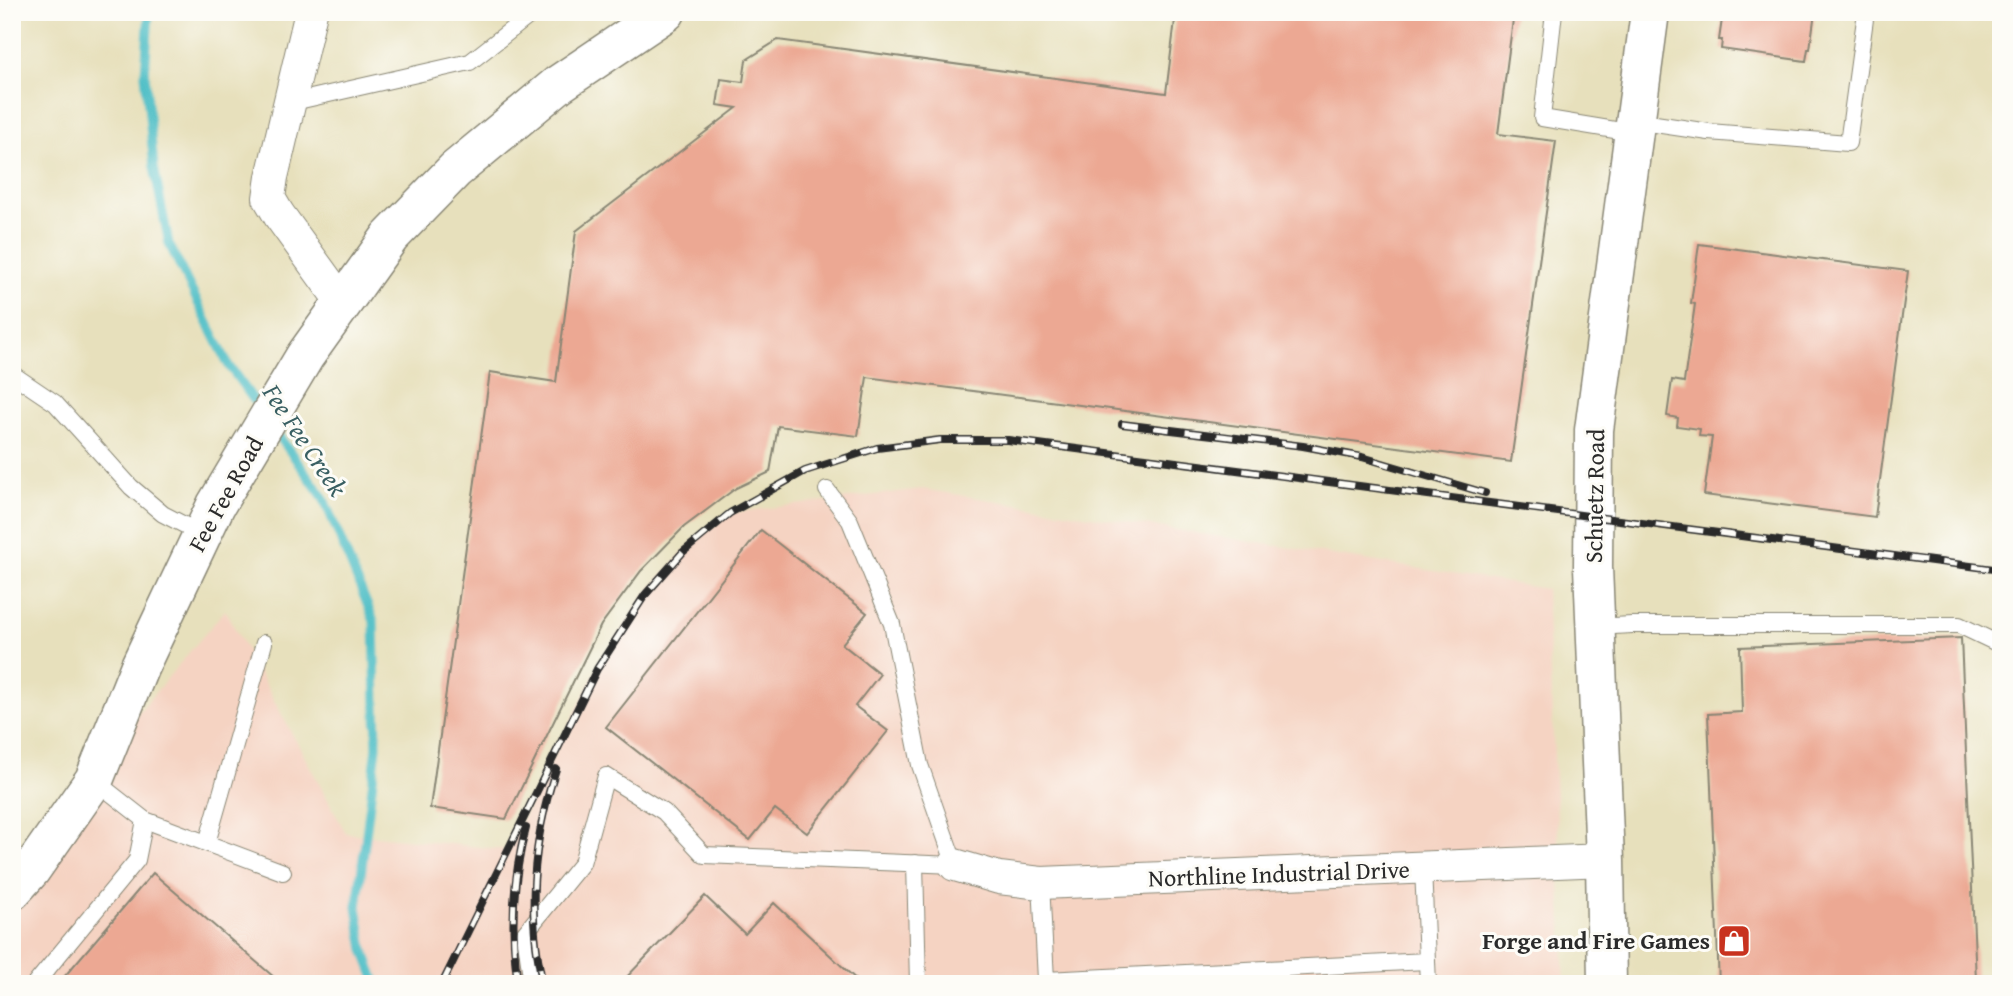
<svg xmlns="http://www.w3.org/2000/svg" width="2013" height="996" font-family="'Gentium Book Plus',serif">
<rect width="100%" height="100%" fill="#fdfcf7"/>
<filter id="ink" filterUnits="userSpaceOnUse"><feTurbulence type="fractalNoise" baseFrequency=".0143" numOctaves="2"/><feDisplacementMap in="SourceGraphic" scale="14" xChannelSelector="R" yChannelSelector="G"/><feConvolveMatrix kernelMatrix="1 2 1 2 8 2 1 2 1" color-interpolation-filters="sRGB"/></filter>
<filter id="wash" filterUnits="userSpaceOnUse"><feTurbulence type="fractalNoise" baseFrequency=".00686" numOctaves="4" result="noise"/><feDisplacementMap in="SourceGraphic" scale="28" xChannelSelector="R" yChannelSelector="G"/><feGaussianBlur stdDeviation="1.57" result="paint"/><feColorMatrix in="noise" values="0 0 0 0 0 0 0 0 0 0 0 0 0 0 0 0 0 1.4 0 .05"/><feComposite in="paint" operator="in"/></filter>
<g filter="url(#wash)">
<rect width="100%" height="100%" fill="#e7e0bc"/>
<polygon fill="#f5d3c2" points="922,489 1546,589 1565,984 12,984 12,862 225,610 346,833 507,850 597,669 645,595 683,552 730,513"/>
<g fill="none" stroke-linecap="round" stroke-linejoin="round">
<g stroke="#52c0c7" stroke-width="9">
<polyline points="149,12 145,74 154,167 169,244 229,366 261,410"/>
<polyline points="273,428 323,497 374,621 377,747 357,907 364,950 377,984"/>
</g>
</g>
<g id="blocks">
<g fill="#eca893">
<polygon points="1176,12 1514,12 1498,134 1556,141 1511,462 867,377 858,436 778,426 770,472 736,488 684,527 641,571 601,625 506,819 430,808 490,372 556,382 576,231 737,108 717,105 721,79 743,82 746,60 778,40 1166,93"/>
<polygon points="1723,12 1815,12 1810,49 1808,49 1806,61 1721,49 1722,40 1719,40"/>
<polygon points="1699,244 1908,271 1875,517 1704,495 1712,437 1699,436 1700,429 1677,426 1678,418 1667,416 1672,380 1684,382 1695,304 1691,303"/>
<polygon points="761,530 867,613 842,644 880,674 855,706 888,731 807,833 775,809 750,840 606,727"/>
<polygon points="1961,638 1976,980 1886,984 1719,984 1708,714 1742,712 1740,647"/>
<polygon points="153,873 282,984 58,984"/>
<polygon points="705,896 745,934 774,903 861,984 620,984"/>
</g>
</g>
</g>
<g filter="url(#ink)">
<use href="#blocks" fill-opacity="0" stroke="#898674" stroke-width="2"/>
<g fill="none" stroke-linecap="round" stroke-linejoin="round">
<defs>
<g id="lane">
<polyline points="1554,12 1542,118 1633,133"/>
<polyline points="289,103 470,62 534,12"/>
<polyline points="1635,121 1709,132 1848,143 1866,12"/>
<polyline points="12,374 55,403 131,487 163,514 202,534"/>
<polyline points="1595,627 1632,625 1959,625 2001,645"/>
<polyline points="94,780 145,820 283,872"/>
<polyline points="207,843 264,643"/>
<polyline points="915,863 918,984"/>
<polyline points="1423,868 1428,984"/>
<polyline points="1041,883 1046,980 1427,961"/>
<polyline points="35,984 137,860 145,820"/>
<polyline points="532,984 525,933 582,863 606,776 664,812 704,855 955,865 920,765 892,624 850,521 827,490"/>
</g>
<g id="street">
<polyline points="311,12 272,177 269,198 279,215 342,302"/>
<polyline points="955,865 999,878 1041,883 1605,860"/>
</g>
<g id="secondary">
<polyline points="12,891 31,870 94,780 139,668 216,505 305,356 390,237 455,170 559,84 666,12"/>
<polyline points="1607,984 1605,860 1593,567 1594,430 1650,12"/>
</g>
</defs>
<use href="#lane" stroke="#898674" stroke-width="18"/>
<use href="#street" stroke="#898674" stroke-width="34"/>
<use href="#secondary" stroke="#898674" stroke-width="41"/>
<use href="#lane" stroke="#fff" stroke-width="16"/>
<use href="#street" stroke="#fff" stroke-width="32"/>
<use href="#secondary" stroke="#fff" stroke-width="38"/>
<defs>
<g id="rail">
<polyline points="1122,424 1303,446 1362,457 1485,493"/>
<polyline points="442,984 597,669 645,595 683,552 730,513 805,471 877,448 940,440 1008,440 2001,570"/>
<path d="M518,984C510,930 512,880 526,828"/>
<path d="M543,984C526,911 533,839 556,769"/>
</g>
</defs>
<use href="#rail" stroke="#2b2b2b" stroke-width="8"/>
<use href="#rail" stroke="#fdfcf7" stroke-width="5" stroke-dasharray="16" stroke-linecap="butt"/>
</g>
</g>
<defs>
<symbol id="shop-square" viewBox="-11 -11 22 22"><rect x="-9" y="-9" width="18" height="18" rx="4" fill="#c8321e" stroke="#fdfcf7"/><path d="M-5-2.5h2.3a2.7 3.5 0 0 1 5.4 0H5L5.5 6h-11ZM-1.5-2.5h3a1.5 2.3 0 0 0-3 0Z" fill="#fff"/></symbol>
</defs>
<g fill-rule="evenodd">
<use href="#shop-square" x="1715" y="922" width="38" height="38"/>
</g>
<g text-anchor="middle" stroke-width="6" stroke-linejoin="round" paint-order="stroke">
<g font-size="24" fill="#2b2b2b" stroke="#fdfcf7">
<text transform="translate(226 494) rotate(-61)" y="8">Fee Fee Road</text>
<text transform="translate(1595 496) rotate(-89)" y="8">Schuetz Road</text>
<text transform="translate(1279 874) rotate(-2)" y="8">Northline Industrial Drive</text>
</g>
<g font-size="24" font-weight="bold" fill="#2b2b2b" stroke="#fdfcf7" text-anchor="end">
<text x="1710" y="949">Forge and Fire Games</text>
</g>
<g font-size="26" font-style="italic" fill="#395f62" stroke="#fdfcf7">
<text transform="translate(305 440) rotate(56)" y="9">Fee Fee Creek</text>
</g>
</g>
<rect width="2013" height="996" fill="none" stroke="#fdfcf7" stroke-width="42"/>
</svg>
